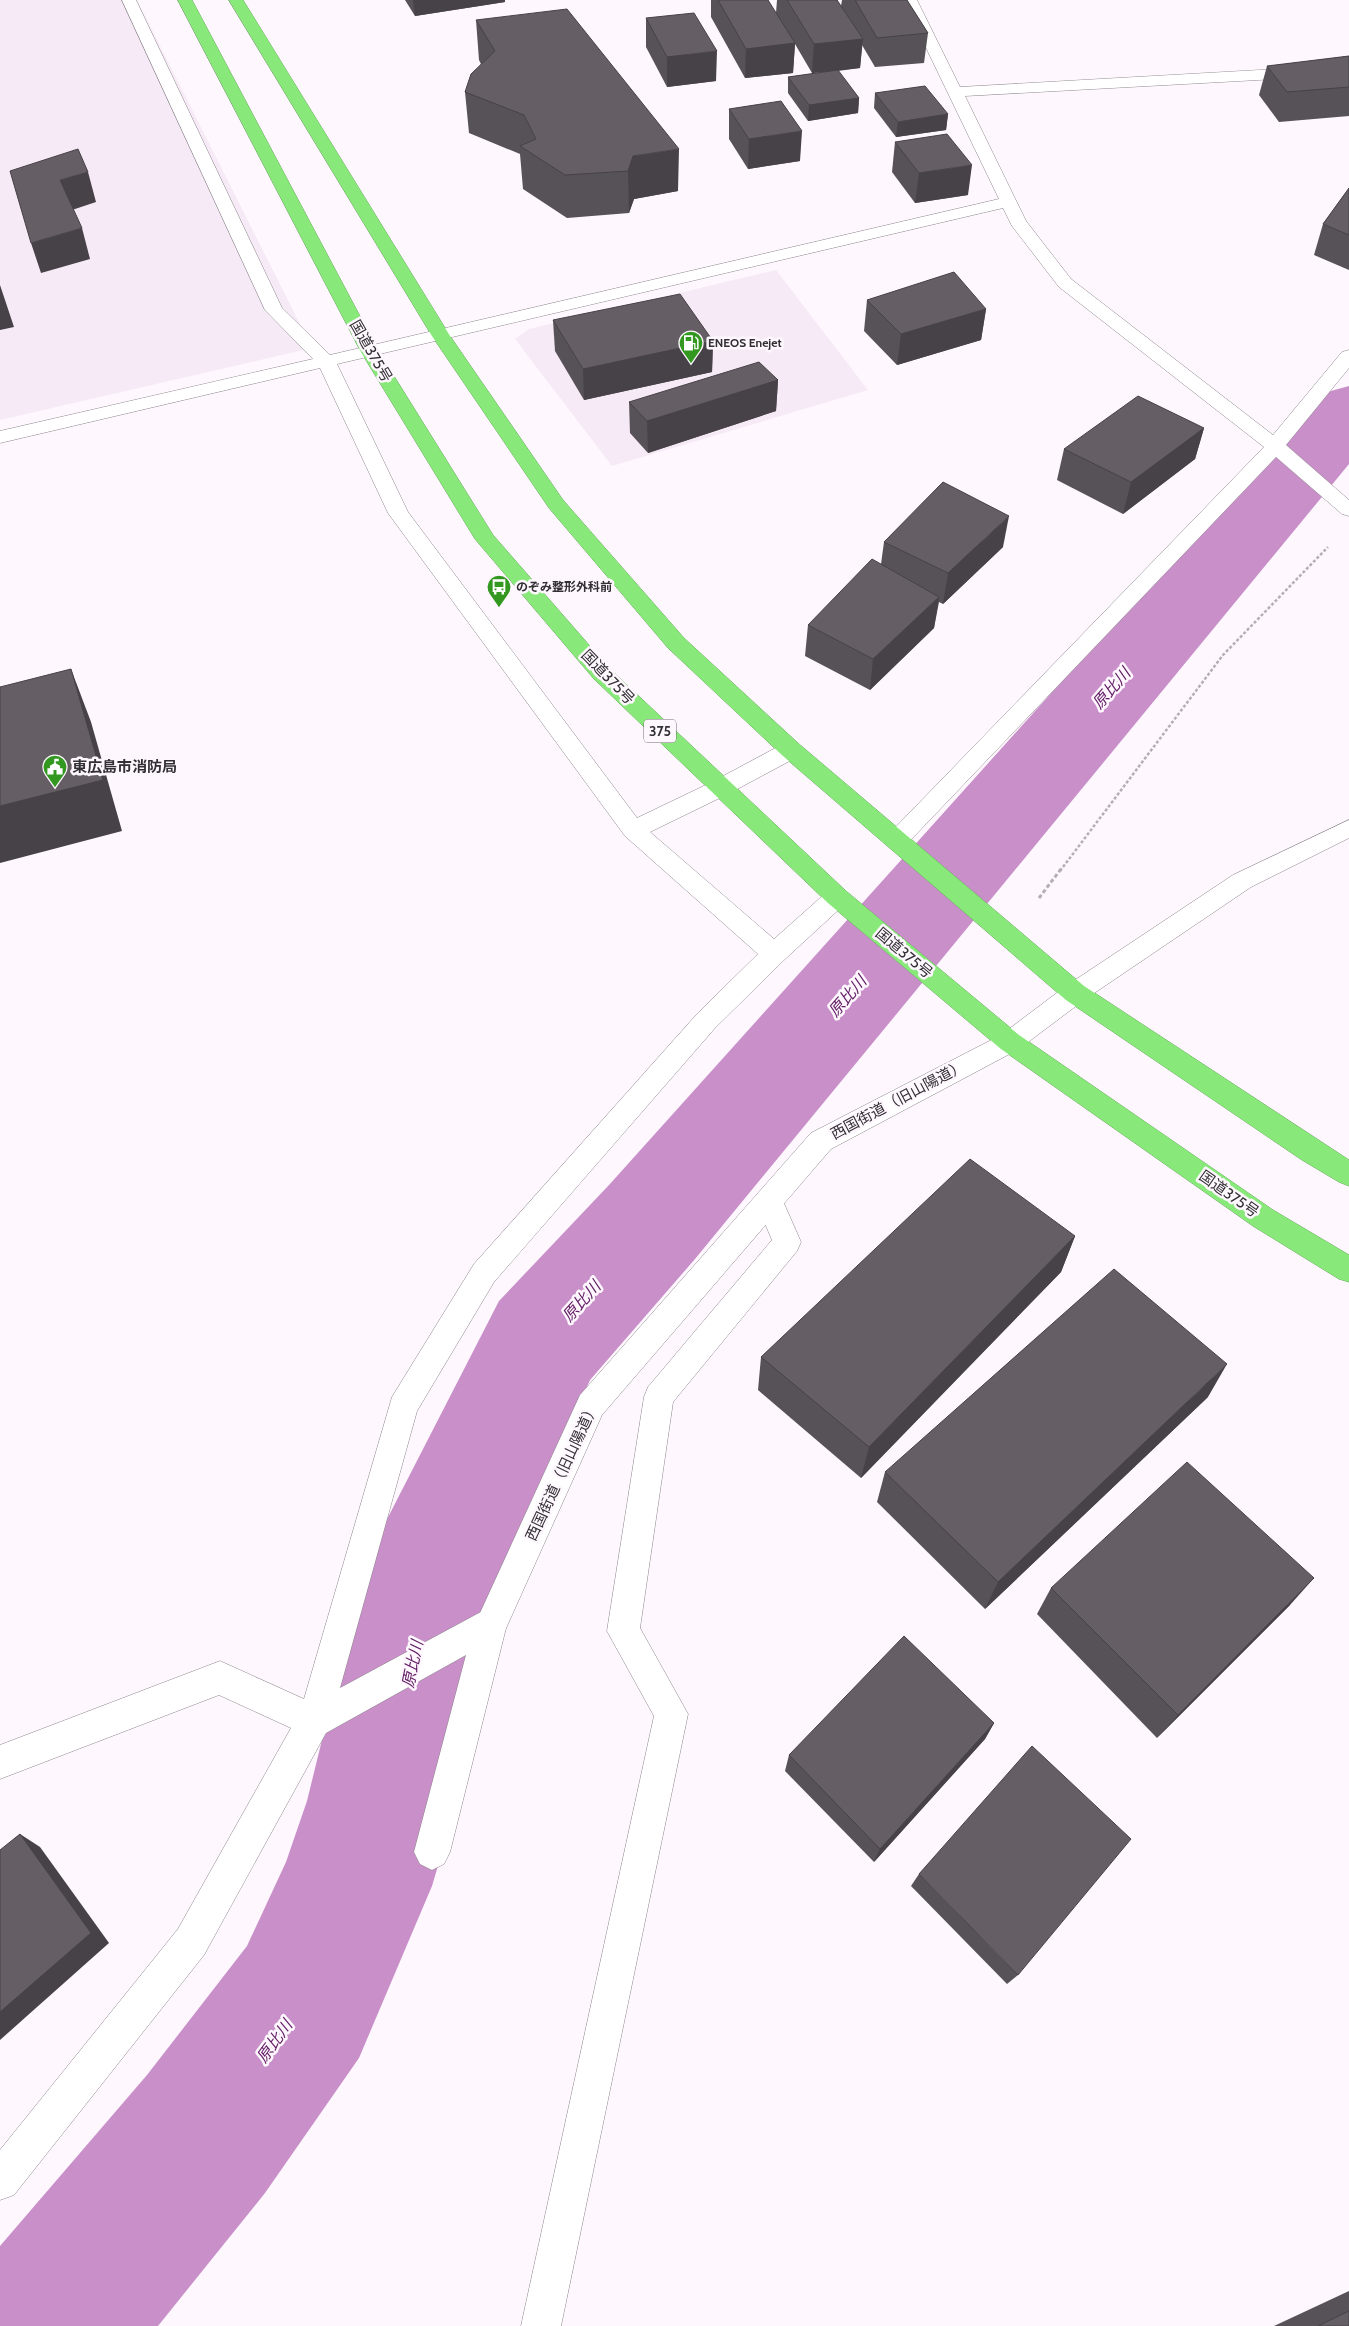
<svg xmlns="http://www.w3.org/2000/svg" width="1349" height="2326" font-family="Cabin,'Noto Sans JP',sans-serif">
<rect width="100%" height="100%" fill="#fef7fe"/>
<g fill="#f6eaf6">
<polygon points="0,0 137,0 312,348 0,420"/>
<polygon points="776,270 868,390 612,466 515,339 529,329"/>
</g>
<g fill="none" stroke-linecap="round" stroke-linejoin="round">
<polygon fill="#c88fc9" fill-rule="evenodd" points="1349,386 1349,464 695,1259 590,1380 500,1581 457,1801 432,1886 359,2058 265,2193 158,2326 0,2326 0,2246 147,2075 247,1946 286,1862 307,1801 362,1577 382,1529 499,1301 609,1185 1320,394"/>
<defs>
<g id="street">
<polygon points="122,0 136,0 282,308 330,355 999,199 903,0 917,0 960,87 1349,65 1349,75 965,96 1026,221 1071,279 1273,435 1342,352 1349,350 1349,368 1286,445 1349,500 1349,516 1342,514 1276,457 904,847 896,850 888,847 884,841 888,835 1264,447 1059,287 1012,226 1003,208 337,364 408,512 637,818 712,782 783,744 791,742 799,744 802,750 799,756 728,794 650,832 774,939 828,891 837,888 846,891 849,897 846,903 783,961 715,1028 494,1282 417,1411 340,1688 479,1613 491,1608 503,1613 507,1624 450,1852 444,1864 432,1870 420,1864 414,1852 466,1655 326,1733 204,1955 14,2195 0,2200 0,2150 178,1929 291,1728 219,1695 0,1779 0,1745 220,1661 304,1699 392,1397 474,1264 697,1014 758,954 625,836 388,513 320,368 0,443 0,431 313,359 265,310"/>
<polygon points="769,1188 779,1192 801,1242 797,1251 673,1402 640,1628 688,1714 561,2326 521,2326 654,1716 607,1631 644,1397 648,1387 772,1240 755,1200 759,1192"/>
</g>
<polygon id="secondary" points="1349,820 1349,838 1251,887 1084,1000 1019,1049 831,1149 602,1415 503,1635 491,1640 479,1635 475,1624 580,1395 811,1133 1001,1035 1066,986 1233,875"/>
<g id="highway">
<polygon points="178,0 192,0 379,352 493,535 610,669 846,891 1019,1035 1273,1210 1349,1255 1349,1282 1339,1279 1253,1226 1001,1049 828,903 594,679 475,539 361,352"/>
<polygon points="229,0 243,0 450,336 563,500 684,638 799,744 1084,986 1349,1160 1349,1186 1339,1182 1302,1160 1066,1000 783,756 668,648 549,508 432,336"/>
</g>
</defs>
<use href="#street" stroke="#8b858b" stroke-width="1"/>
<use href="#secondary" stroke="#8b858b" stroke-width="1"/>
<use href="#highway" stroke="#6aa860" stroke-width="1"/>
<polyline stroke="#b4afb4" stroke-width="2.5" stroke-dasharray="3 2" stroke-linecap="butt" points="1060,871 1223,655 1328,547"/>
<polyline stroke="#b4afb4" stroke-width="3" stroke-dasharray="4 2.5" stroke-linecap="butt" points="1039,898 1061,869"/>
<use href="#street" fill="#fff" fill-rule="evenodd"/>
<use href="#secondary" fill="#fff" fill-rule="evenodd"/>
<use href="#highway" fill="#88e879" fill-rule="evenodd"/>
</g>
<g fill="#575257">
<polygon points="405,0 505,0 505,2 415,16"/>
<polygon points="711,0 768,0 776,13 777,0 837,0 841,6 842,0 907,0 928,33 924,63 875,67 862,45 860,68 838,71 859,98 858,113 808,121 788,93 788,77 825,72 812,73 795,44 793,73 745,78 711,17"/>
<polygon points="646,18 716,81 667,87 646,47"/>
<polygon points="476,20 678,191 634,199 629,213 567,218 523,189 520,154 469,133 465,92 481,64 479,60"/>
<polygon points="1349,56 1349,116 1279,122 1259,95 1267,66"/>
<polygon points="875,93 948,114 946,130 896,137 874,108"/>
<polygon points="729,109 800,161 748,169 729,139"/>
<polygon points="895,142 968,195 915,203 892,172"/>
<polygon points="1349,188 1349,270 1314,255 1323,224"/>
<polygon points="867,300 986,309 981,340 897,365 864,331"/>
<polygon points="553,320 713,341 712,372 584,400 555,351"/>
<polygon points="778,380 776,411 648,453 630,433 629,402"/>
<polygon points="1204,428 1195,459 1123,514 1057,480 1064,449"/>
<polygon points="884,542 1003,547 943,604 939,602 934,628 870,690 805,656 808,625 881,564"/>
<polygon points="1075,1236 1061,1272 861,1478 758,1390 761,1357"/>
<polygon points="1208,1397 985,1609 877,1502 885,1472"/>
<polygon points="1051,1588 1290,1605 1157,1738 1037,1614"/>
<polygon points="994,1723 985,1739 874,1862 785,1771 789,1755"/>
<polygon points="919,1874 1018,1975 1007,1984 911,1886"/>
<polygon points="1349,2291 1349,2326 1274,2326"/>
</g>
<g fill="#474247">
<polygon points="413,0 505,0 505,2 415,16"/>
<polygon points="863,39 860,68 812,73 814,44"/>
<polygon points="795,43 793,73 745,78 746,49"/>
<polygon points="717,51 716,81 667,87 667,57"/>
<polygon points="859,98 858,113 808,121 809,105"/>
<polygon points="948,114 946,130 896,137 898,122"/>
<polygon points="802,131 800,161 748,169 749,139"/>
<polygon points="679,149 678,191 634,199 629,213 628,171 633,156"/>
<polygon points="972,165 968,195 915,203 919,173"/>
<polygon points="88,172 96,202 69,211 60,180"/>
<polygon points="82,228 90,259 41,273 31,243"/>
<polygon points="0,285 14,327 0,330"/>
<polygon points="986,309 981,340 897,365 901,334"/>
<polygon points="713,341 712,372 584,400 583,369"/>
<polygon points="778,380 776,411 648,453 647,421"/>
<polygon points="1204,428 1195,459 1123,514 1131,482"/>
<polygon points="1009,516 1003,547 943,604 948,573"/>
<polygon points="939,597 934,628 870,690 873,659"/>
<polygon points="71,669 91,722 122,831 0,863 0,806"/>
<polygon points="1075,1236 1061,1272 861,1478 869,1447"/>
<polygon points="1227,1364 1208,1397 985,1609 998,1582"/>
<polygon points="1314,1578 1290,1605 1157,1738 1178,1715"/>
<polygon points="994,1723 985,1739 874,1862 880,1849"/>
<polygon points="20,1834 40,1847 109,1943 0,2040 0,2012"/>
</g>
<g fill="#655f65" stroke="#474247">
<polygon points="718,0 768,0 795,43 746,49"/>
<polygon points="787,0 837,0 863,39 814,44"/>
<polygon points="855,0 907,0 928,33 877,38"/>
<polygon points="567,9 679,149 633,156 628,171 565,175 520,146 536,139 524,115 465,92 471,74 495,51 476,20"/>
<polygon points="694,13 717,51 667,57 646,18"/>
<polygon points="1349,56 1349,87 1287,92 1267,66"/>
<polygon points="838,70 859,98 809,105 788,77"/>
<polygon points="925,86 948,114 898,122 875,93"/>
<polygon points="781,101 802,131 749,139 729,109"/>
<polygon points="947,134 972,165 919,173 895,142"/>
<polygon points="78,149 88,172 60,180 82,228 31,243 10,171"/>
<polygon points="1349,188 1349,235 1323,224"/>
<polygon points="954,272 986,309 901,334 867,300"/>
<polygon points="680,294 713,341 583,369 553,320"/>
<polygon points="759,362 778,380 647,421 629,402"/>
<polygon points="1138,396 1204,428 1131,482 1064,449"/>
<polygon points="943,482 1009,516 948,573 884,542"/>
<polygon points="872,559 939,597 873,659 808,625"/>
<polygon points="71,669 103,780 0,806 0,687"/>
<polygon points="970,1159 1075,1236 869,1447 761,1357"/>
<polygon points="1114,1269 1227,1364 998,1582 885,1472"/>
<polygon points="1187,1462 1314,1578 1178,1715 1051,1588"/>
<polygon points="904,1636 994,1723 880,1849 789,1755"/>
<polygon points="1032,1746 1131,1839 1018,1975 919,1874"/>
<polygon points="20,1834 91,1933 0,2012 0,1850"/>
<polygon points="1349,2311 1349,2326 1318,2326"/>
</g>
<defs>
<symbol id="fuel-pin" viewBox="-11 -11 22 30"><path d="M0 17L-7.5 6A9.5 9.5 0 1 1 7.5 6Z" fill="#32981f" stroke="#fef7fe"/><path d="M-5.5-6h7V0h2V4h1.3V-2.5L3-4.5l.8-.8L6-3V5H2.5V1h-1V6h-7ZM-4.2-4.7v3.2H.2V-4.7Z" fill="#fff"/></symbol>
<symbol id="bus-pin" viewBox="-11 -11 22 30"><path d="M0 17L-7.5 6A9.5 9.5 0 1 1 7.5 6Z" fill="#32981f" stroke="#fef7fe"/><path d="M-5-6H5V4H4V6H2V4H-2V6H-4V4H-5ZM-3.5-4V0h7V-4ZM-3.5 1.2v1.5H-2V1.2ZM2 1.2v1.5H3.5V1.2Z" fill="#fff"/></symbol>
<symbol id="civic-pin" viewBox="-11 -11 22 30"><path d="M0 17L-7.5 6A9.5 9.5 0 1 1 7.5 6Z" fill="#32981f" stroke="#fef7fe"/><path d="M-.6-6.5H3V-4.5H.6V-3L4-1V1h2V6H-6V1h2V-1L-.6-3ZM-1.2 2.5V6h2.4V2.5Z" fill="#fff"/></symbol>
</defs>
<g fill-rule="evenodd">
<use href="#fuel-pin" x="677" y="329" width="28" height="38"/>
<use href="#bus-pin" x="485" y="573" width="28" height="38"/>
<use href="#civic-pin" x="41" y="753" width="28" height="38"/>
</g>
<g text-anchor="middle" stroke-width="5" stroke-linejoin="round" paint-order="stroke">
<g font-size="12" font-weight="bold" fill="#323032" stroke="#fef7fe" text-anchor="start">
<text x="708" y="347">ENEOS Enejet</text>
<text x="516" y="591">のぞみ整形外科前</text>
</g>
<rect fill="#fef7fe" stroke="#6f6c6f" stroke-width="1" x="644" y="719.5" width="32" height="23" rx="4"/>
<g font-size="14" font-weight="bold" fill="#323032">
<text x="660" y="736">375</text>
</g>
<g font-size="15" fill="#323032" stroke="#fef7fe">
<text transform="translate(371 351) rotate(60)" y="5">国道375号</text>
<text transform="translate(608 677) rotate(46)" y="5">国道375号</text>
<text transform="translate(904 953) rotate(40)" y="5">国道375号</text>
<text transform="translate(898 1100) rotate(-28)" y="5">西国街道（旧山陽道）</text>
<text transform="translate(1229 1194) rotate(35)" y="5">国道375号</text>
<text transform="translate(562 1472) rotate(-65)" y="5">西国街道（旧山陽道）</text>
</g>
<g font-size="15" font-weight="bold" fill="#323032" stroke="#fef7fe" text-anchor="start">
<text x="72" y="772">東広島市消防局</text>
</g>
<g font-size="16" font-style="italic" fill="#642067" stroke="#fef7fe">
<text transform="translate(1111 688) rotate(-49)" y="6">原比川</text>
<text transform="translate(847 996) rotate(-49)" y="6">原比川</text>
<text transform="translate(581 1301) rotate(-48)" y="6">原比川</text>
<text transform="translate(412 1664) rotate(-78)" y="6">原比川</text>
<text transform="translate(274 2041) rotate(-54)" y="6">原比川</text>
</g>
</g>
</svg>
